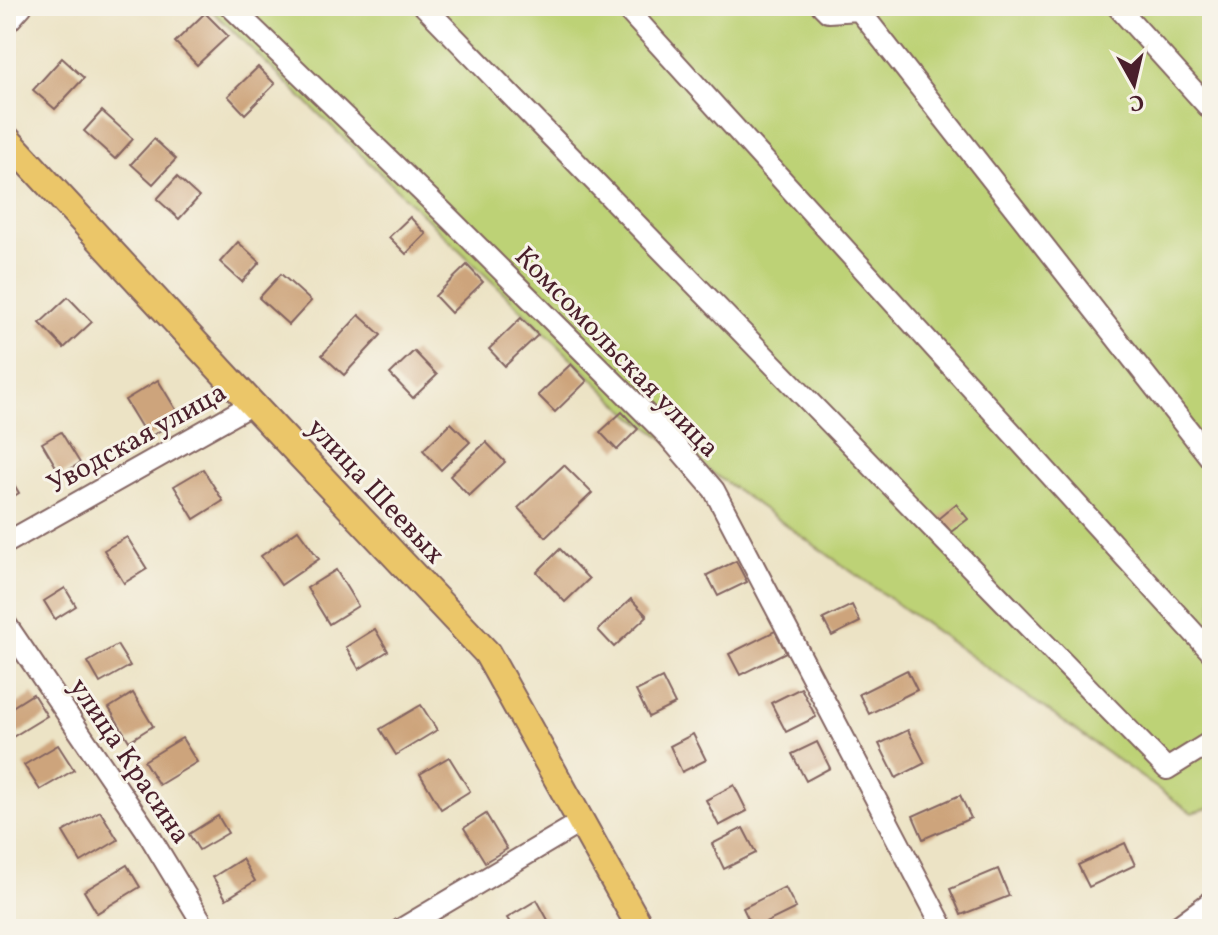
<svg xmlns="http://www.w3.org/2000/svg" width="1218" height="935" font-family="Vollkorn,serif">
<rect width="100%" height="100%" fill="#f7f3e8"/>
<filter id="ink" filterUnits="userSpaceOnUse"><feTurbulence type="fractalNoise" baseFrequency=".0125" numOctaves="2"/><feDisplacementMap in="SourceGraphic" scale="16" xChannelSelector="R" yChannelSelector="G"/><feConvolveMatrix kernelMatrix="1 2 1 2 8 2 1 2 1" color-interpolation-filters="sRGB"/></filter>
<filter id="wash" filterUnits="userSpaceOnUse"><feTurbulence type="fractalNoise" baseFrequency=".006" numOctaves="4" result="noise"/><feDisplacementMap in="SourceGraphic" scale="32" xChannelSelector="R" yChannelSelector="G"/><feGaussianBlur stdDeviation="1.8" result="paint"/><feColorMatrix in="noise" values="0 0 0 0 0 0 0 0 0 0 0 0 0 0 0 0 0 1.4 0 .05"/><feComposite in="paint" operator="in"/></filter>
<g filter="url(#wash)">
<rect width="100%" height="100%" fill="#ece3c5"/>
<polygon fill="#bdd276" stroke="#847850" stroke-width="2" points="207,6 1212,6 1212,807 1192,813 628,413"/>
<g id="blocks">
<g fill="#cda47b">
<polygon points="205,13 228,36 197,65 175,42"/>
<polygon points="62,58 84,78 55,109 33,90"/>
<polygon points="258,67 275,84 245,114 228,96"/>
<polygon points="102,111 133,139 115,159 84,131"/>
<polygon points="154,139 176,159 153,184 131,164"/>
<polygon points="177,177 199,197 179,219 157,199"/>
<polygon points="410,217 426,234 406,254 389,237"/>
<polygon points="238,242 260,262 242,282 220,262"/>
<polygon points="467,265 483,282 451,313 435,296"/>
<polygon points="281,274 311,301 289,325 259,298"/>
<polygon points="68,297 92,322 64,348 40,323"/>
<polygon points="359,315 381,335 344,375 322,355"/>
<polygon points="521,318 538,335 505,366 489,349"/>
<polygon points="414,351 437,375 413,398 390,374"/>
<polygon points="571,364 587,381 555,412 538,395"/>
<polygon points="158,380 181,418 148,438 125,400"/>
<polygon points="622,412 638,429 617,450 600,432"/>
<polygon points="451,423 470,442 441,470 423,450"/>
<polygon points="61,432 80,463 61,475 42,443"/>
<polygon points="486,442 505,462 469,496 450,476"/>
<polygon points="564,465 592,493 546,537 518,508"/>
<polygon points="203,469 223,501 194,519 174,486"/>
<polygon points="6,471 19,493 6,501"/>
<polygon points="956,504 968,519 951,532 939,518"/>
<polygon points="298,530 319,559 281,585 261,556"/>
<polygon points="127,537 147,569 124,583 104,550"/>
<polygon points="560,549 589,579 565,602 537,572"/>
<polygon points="736,561 747,582 718,596 707,575"/>
<polygon points="336,570 358,606 329,624 307,588"/>
<polygon points="65,588 76,606 55,619 44,601"/>
<polygon points="631,599 647,616 614,647 598,630"/>
<polygon points="852,605 860,622 832,636 823,619"/>
<polygon points="375,629 388,651 359,669 346,647"/>
<polygon points="775,631 786,652 740,675 729,654"/>
<polygon points="117,645 130,666 100,683 88,662"/>
<polygon points="907,670 917,690 869,714 859,694"/>
<polygon points="662,678 675,704 649,717 636,691"/>
<polygon points="801,688 816,717 786,732 771,703"/>
<polygon points="133,693 153,726 129,741 109,708"/>
<polygon points="33,694 47,716 6,741 6,711"/>
<polygon points="421,705 437,730 396,755 380,729"/>
<polygon points="908,730 925,763 896,778 879,744"/>
<polygon points="693,734 706,760 682,772 670,746"/>
<polygon points="182,738 197,762 159,785 144,761"/>
<polygon points="817,742 830,768 806,781 792,754"/>
<polygon points="58,745 74,770 40,790 24,765"/>
<polygon points="449,757 470,791 441,809 420,774"/>
<polygon points="734,785 747,811 719,826 706,800"/>
<polygon points="960,795 971,818 923,839 913,816"/>
<polygon points="100,811 118,840 81,862 63,832"/>
<polygon points="486,814 507,849 485,862 464,828"/>
<polygon points="218,816 228,833 199,850 189,834"/>
<polygon points="743,828 756,853 724,869 712,844"/>
<polygon points="1125,843 1135,865 1089,887 1078,865"/>
<polygon points="242,859 255,881 226,899 213,877"/>
<polygon points="127,865 140,887 97,913 84,891"/>
<polygon points="998,869 1009,896 961,915 950,889"/>
<polygon points="785,887 796,908 753,929 743,908"/>
<polygon points="537,900 548,920 534,929 514,929 507,918"/>
</g>
</g>
</g>
<g filter="url(#ink)">
<use href="#blocks" fill-opacity="0" stroke="#836461" stroke-width="2"/>
<g fill="none" stroke-linecap="round" stroke-linejoin="round">
<defs>
<g id="minor">
<polyline points="230,6 442,211 666,434 714,490 944,929"/>
<polyline points="424,6 1167,769 1212,741"/>
<polyline points="624,6 1212,653"/>
<polyline points="822,6 828,12 859,10 1212,460"/>
<polyline points="1117,6 1212,111"/>
<polyline points="6,24 22,6"/>
<polyline points="6,543 252,404"/>
<polyline points="6,624 146,830 206,929"/>
<polyline points="401,929 581,822"/>
<polyline points="1174,929 1212,901"/>
</g>
<polyline id="major" points="6,138 252,404 487,653 641,929"/>
</defs>
<use href="#minor" stroke="#836461" stroke-width="24"/>
<use href="#major" stroke="#836461" stroke-width="30"/>
<use href="#minor" stroke="#fff" stroke-width="20"/>
<use href="#major" stroke="#ebc669" stroke-width="26"/>
</g>
</g>
<g text-anchor="middle" stroke-width="6" stroke-linejoin="round" paint-order="stroke">
<g font-size="28" fill="#4a1f2b" stroke="#f7f3e8">
<text transform="translate(618 351) rotate(46)" y="10">Комсомольская улица</text>
<text transform="translate(136 437) rotate(-29)" y="10">Уводская улица</text>
<text transform="translate(377 490) rotate(47)" y="10">улица Шеевых</text>
<text transform="translate(131 760) rotate(56)" y="10">улица Красина</text>
</g>
</g>
<rect width="1218" height="935" fill="none" stroke="#f7f3e8" stroke-width="32"/>
<g transform="translate(1134 84) rotate(172)" stroke="#f7f3e8" stroke-width="6" paint-order="stroke">
<path d="M0-6L14 30L0 20L-14 30Z" fill="#4a1f2b"/>
<text y="-12" font-size="22" font-weight="bold" text-anchor="middle" fill="#4a1f2b">С</text>
</g>
</svg>
